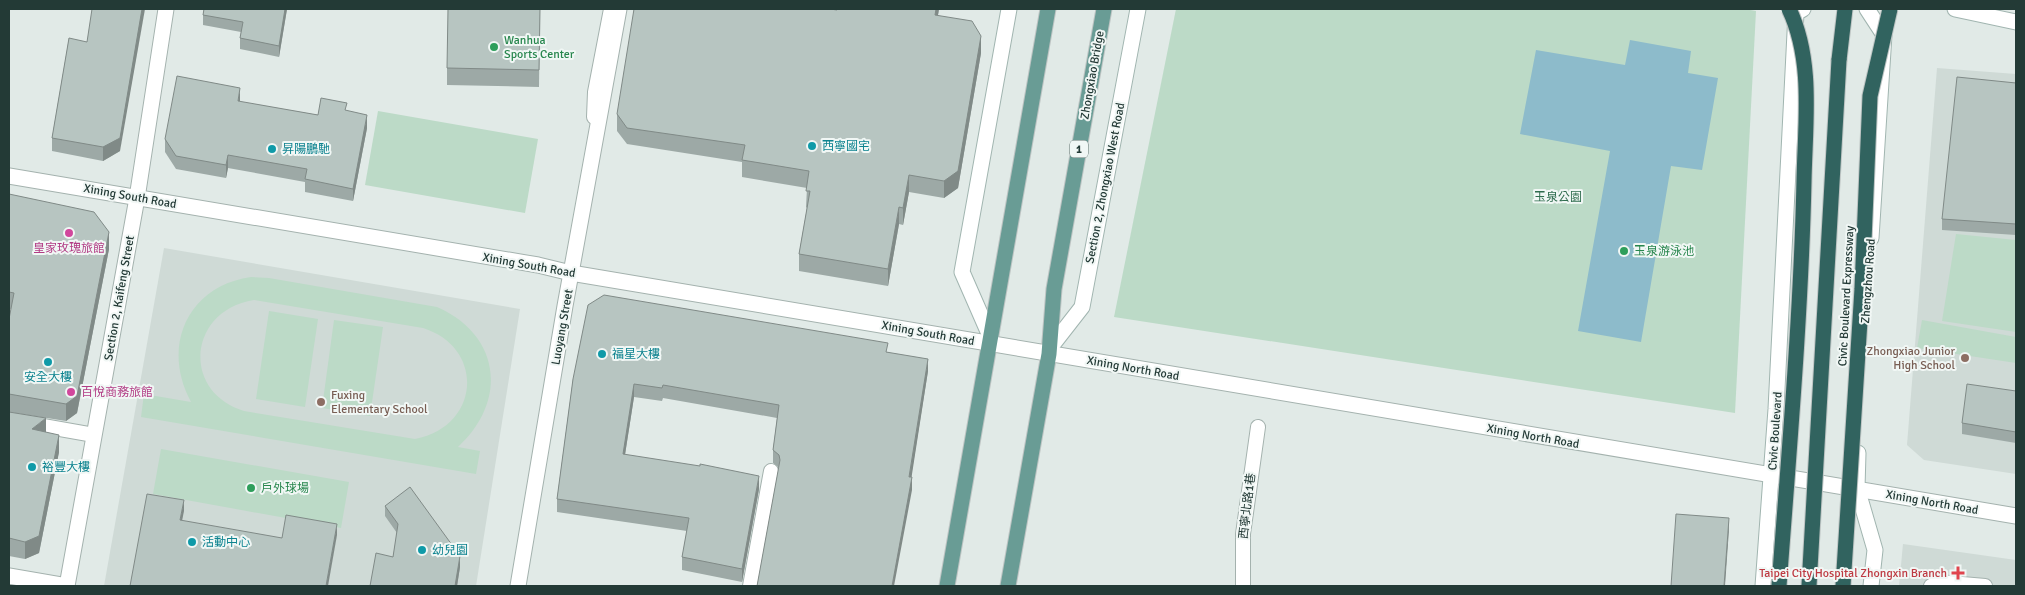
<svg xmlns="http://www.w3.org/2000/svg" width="2025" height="595" font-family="Signika,'Noto Sans TC',sans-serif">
<rect width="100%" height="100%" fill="#e1eae7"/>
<g fill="#cfdad6">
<polygon points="1937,68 2016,74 2016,474 1924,460 1907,445"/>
<polygon points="164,248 520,309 476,586 104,586"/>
<polygon points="1903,544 2016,560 2016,586 1899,586"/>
</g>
<g fill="#bcdac7" fill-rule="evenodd">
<polygon points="1176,9 1745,9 1756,11 1735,413 1114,317"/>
<polygon points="378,111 538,139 525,213 365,185"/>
<polygon points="1956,234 2016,240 2016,332 1942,321"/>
<path d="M251,277L269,278L437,307C501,335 508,401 458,447L480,451L476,474L141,417L144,394L191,402C161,347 187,286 251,277ZM254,300L423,328C486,348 480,427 415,439L244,411C180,391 189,310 254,300Z"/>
<polygon points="269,311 318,319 305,407 256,399"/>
<polygon points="334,320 383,327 370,416 322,408"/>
<polygon points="1922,320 2016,337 2016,363 1917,348"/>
<polygon points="161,449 349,482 341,528 153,494"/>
</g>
<polygon fill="#8dbbcb" points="1630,40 1691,51 1688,73 1718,78 1702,170 1671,166 1641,342 1578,331 1610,151 1520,134 1536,50 1625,65"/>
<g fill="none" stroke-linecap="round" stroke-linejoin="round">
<defs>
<g id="lane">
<polyline points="594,117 595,92 611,9"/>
<polyline points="9,420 94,435"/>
<polyline points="750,586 771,471"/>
<polyline points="1243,586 1243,534 1258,427"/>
<polyline points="1931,586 1939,582 1985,586"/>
</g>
<g id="street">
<polyline points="9,176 538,265 571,273 2016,516"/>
<polyline points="9,576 67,586"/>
<polyline points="67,586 137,198 166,9"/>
<polyline points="518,586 565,306 619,9"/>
</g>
<g id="secondary">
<polyline points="1867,9 1884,35 1871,238"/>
<polyline points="1955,9 2016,22"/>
<polyline points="990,336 962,272 1009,9"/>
<polyline points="1050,348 1082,307 1138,9"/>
<polyline points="1858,453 1857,488 1875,550 1871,586"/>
<polyline points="1763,586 1776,409 1796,13 1803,9"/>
</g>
<g id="primary">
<polyline points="947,586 1048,9"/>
<polyline points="1008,586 1049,354 1054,289 1104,9"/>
</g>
<polyline id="highway" points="1839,60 1845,9"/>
</defs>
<use href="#lane" stroke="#a4b2ae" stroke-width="16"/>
<use href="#street" stroke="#a4b2ae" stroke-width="17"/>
<use href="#secondary" stroke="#a1b5b0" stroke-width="17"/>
<use href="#primary" stroke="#bdc4c3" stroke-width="17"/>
<use href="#highway" stroke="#bdc4c3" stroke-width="17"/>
<use href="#lane" stroke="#fff" stroke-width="14"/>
<use href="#street" stroke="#fff" stroke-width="15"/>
<use href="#secondary" stroke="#fff" stroke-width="15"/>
<use href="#primary" stroke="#699c95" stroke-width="15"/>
<use href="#highway" stroke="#31635f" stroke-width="15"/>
<defs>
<g id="highway-bridge">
<path d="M1779,586C1789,451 1801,316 1804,181C1805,124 1814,61 1789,9"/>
<polyline points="1809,586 1839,60"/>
<polyline points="1843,586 1862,289 1870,96 1890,9"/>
</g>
</defs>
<use href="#highway-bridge" stroke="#bdc4c3" stroke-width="17" stroke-linecap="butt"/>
<use href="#highway-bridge" stroke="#31635f" stroke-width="15"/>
</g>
<g fill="#9da9a6">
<polygon points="204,9 287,9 279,57 240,49 240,38 241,32 203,25 203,15"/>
<polygon points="540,9 539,87 447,85 447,68"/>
<polygon points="939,9 938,15 981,53 958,188 944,198 909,192 903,225 899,224 888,286 799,271 799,254 807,208 806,207 807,188 742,177 742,162 627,144 617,131 617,114 837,10"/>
<polygon points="69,38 120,151 103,161 52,151 52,138"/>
<polygon points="2016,83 2016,235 1942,230 1942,219"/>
<polygon points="240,102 318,115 347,111 367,128 353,201 305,192 305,182 228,168 226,178 176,169 165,152 165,139"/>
<polygon points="9,194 109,249 77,413 66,421 9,412 9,319 11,309 9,309"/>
<polygon points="888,352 928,371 911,477 912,490 778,467 773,463 773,450 777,418 663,398 662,401 634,397 625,455 759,489 742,582 682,570 682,557 687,531 557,512 557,499 573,379"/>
<polygon points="2016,391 2016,443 1962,434 1962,423"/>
<polygon points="9,412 46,432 59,452 39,553 25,559 9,556"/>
<polygon points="385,506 460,567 457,586 370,586 393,557 397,533 385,516"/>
</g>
<g fill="#808a87">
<polygon points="142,9 145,9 120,151 103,161 103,147"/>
<polygon points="285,9 287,9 279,57 279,46"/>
<polygon points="936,9 939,9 935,32 935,15"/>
<polygon points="981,36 981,53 958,188 944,198 944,181"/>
<polygon points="240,88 240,101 238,101"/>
<polygon points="367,115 367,128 353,201 353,189"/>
<polygon points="228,155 228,168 226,178 226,165"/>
<polygon points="909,175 909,192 903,225 903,208"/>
<polygon points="899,207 899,224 888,286 888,269"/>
<polygon points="109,232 109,249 77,413 66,421 66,404"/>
<polygon points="928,359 928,371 910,487 912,477 912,490 894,586 892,586"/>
<polygon points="634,384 634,397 623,467 623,454"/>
<polygon points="46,418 46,435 32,429"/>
<polygon points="59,435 59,452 39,553 25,559 25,542"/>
<polygon points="759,476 759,489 742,582 742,569"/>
<polygon points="184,500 184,511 180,531 180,520"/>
<polygon points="1729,518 1729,529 1725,586 1724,586"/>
<polygon points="337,524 337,535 328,586 326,586"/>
<polygon points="460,556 460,567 457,586 455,586"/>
</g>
<g fill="#b7c5c1" stroke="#808a87">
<polygon points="92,9 142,9 120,138 103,147 52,138 69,38 87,42"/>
<polygon points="204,9 285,9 279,46 240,38 243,22 203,15"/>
<polygon points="448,9 540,9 539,70 447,68"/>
<polygon points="634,9 830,9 837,10 837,9 936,9 935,15 972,21 981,36 958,171 944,181 909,175 903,208 899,207 888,269 799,254 810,191 806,191 809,171 742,160 745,145 627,128 617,114"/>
<polygon points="177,76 240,88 238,101 318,115 321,98 347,103 345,110 367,115 353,189 305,179 307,169 228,155 226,165 176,156 165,139"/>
<polygon points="1957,77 2016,83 2016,224 1942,219"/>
<polygon points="9,194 94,212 109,232 77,396 66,404 9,394 9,319 14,293 9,292"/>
<polygon points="604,295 888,343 886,352 928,359 909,477 912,477 892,586 757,586 780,460 779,455 773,450 779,405 663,385 662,388 634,384 623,454 700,466 700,464 759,476 742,569 682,557 689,518 557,499 573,379 588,305"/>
<polygon points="1967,384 2016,391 2016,432 1962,423"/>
<polygon points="9,412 46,418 32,429 59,435 39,536 25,542 9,538"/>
<polygon points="410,487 460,556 455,586 370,586 376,553 393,557 398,524 385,506"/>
<polygon points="147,494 184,500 180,520 282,538 286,515 337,524 326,586 130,586"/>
<polygon points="1676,514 1729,518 1724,586 1671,586"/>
</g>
<g fill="#2e9e5b" stroke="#f1f7f5" stroke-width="2">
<circle cx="494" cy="47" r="5"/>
<circle cx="1624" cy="251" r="5"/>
<circle cx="251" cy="488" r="5"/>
</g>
<g fill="#0f9aa8" stroke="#f1f7f5" stroke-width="2">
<circle cx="812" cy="146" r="5"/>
<circle cx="272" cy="149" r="5"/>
<circle cx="602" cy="354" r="5"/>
<circle cx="48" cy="362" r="5"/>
<circle cx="32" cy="467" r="5"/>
<circle cx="192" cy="542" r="5"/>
<circle cx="422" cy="550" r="5"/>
</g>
<g fill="#d1479c" stroke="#f1f7f5" stroke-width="2">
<circle cx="69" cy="233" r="5"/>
<circle cx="71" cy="392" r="5"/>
</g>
<g fill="#8d6e63" stroke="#f1f7f5" stroke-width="2">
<circle cx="1965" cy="358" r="5"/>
<circle cx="321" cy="402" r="5"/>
</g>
<path fill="#e0444e" stroke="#f1f7f5" stroke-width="2" d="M1955.5 565.5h5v5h5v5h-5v5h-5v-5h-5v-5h5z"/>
<g text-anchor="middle" stroke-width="4" stroke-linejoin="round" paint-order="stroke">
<rect fill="#f1f7f5" stroke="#61736f" stroke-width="1" x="1070" y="140.5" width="18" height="17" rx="4"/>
<g font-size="11" font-weight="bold" fill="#233a36">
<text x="1079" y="153">1</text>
</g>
<g font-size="12" fill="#27864d" stroke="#f1f7f5" text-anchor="start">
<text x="504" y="44">Wanhua<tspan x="504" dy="14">Sports Center</tspan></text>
<text x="1634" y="255">玉泉游泳池</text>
<text x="261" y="492">戶外球場</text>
</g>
<g font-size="12" fill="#233a36" stroke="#f1f7f5">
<text transform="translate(1092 75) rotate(-80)" y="4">Zhongxiao Bridge</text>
<text transform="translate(1105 183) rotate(-79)" y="4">Section 2, Zhongxiao West Road</text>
<text transform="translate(130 196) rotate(10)" y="4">Xining South Road</text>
<text transform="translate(529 265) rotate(10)" y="4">Xining South Road</text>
<text transform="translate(1868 281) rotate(-86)" y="4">Zhengzhou Road</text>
<text transform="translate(1846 296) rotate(-87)" y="4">Civic Boulevard Expressway</text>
<text transform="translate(119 298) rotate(-80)" y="4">Section 2, Kaifeng Street</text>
<text transform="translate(562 327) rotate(-80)" y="4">Luoyang Street</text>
<text transform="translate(928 333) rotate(10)" y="4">Xining South Road</text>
<text transform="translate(1133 368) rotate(10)" y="4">Xining North Road</text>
<text transform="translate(1775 431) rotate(-86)" y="4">Civic Boulevard</text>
<text transform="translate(1533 436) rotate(10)" y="4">Xining North Road</text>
<text transform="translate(1932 502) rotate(10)" y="4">Xining North Road</text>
<text transform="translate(1247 506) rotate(-83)" y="4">西寧北路1巷</text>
</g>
<g font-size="12" fill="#0d838f" stroke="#f1f7f5" text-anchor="start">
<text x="822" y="150">西寧國宅</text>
<text x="282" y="153">昇陽鵬馳</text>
<text x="612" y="358">福星大樓</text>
<text x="48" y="381" text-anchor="middle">安全大樓</text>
<text x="42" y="471">裕豐大樓</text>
<text x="202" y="546">活動中心</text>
<text x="432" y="554">幼兒園</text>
</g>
<g font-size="12" fill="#306d4f" stroke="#f1f7f5">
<text x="1558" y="201">玉泉公園</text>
</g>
<g font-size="12" fill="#b23c85" stroke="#f1f7f5">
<text x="69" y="252">皇家玫瑰旅館</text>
<text x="81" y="396" text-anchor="start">百悅商務旅館</text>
</g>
<g font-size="12" fill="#785e54" stroke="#f1f7f5" text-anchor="end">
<text x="1955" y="355">Zhongxiao Junior<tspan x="1955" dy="14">High School</tspan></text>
<text x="331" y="399" text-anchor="start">Fuxing<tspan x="331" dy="14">Elementary School</tspan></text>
</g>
<g font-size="12" fill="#be3a42" stroke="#f1f7f5" text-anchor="end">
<text x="1947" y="577">Taipei City Hospital Zhongxin Branch</text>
</g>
</g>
<rect width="2025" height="595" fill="none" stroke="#233a36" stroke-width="20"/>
</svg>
